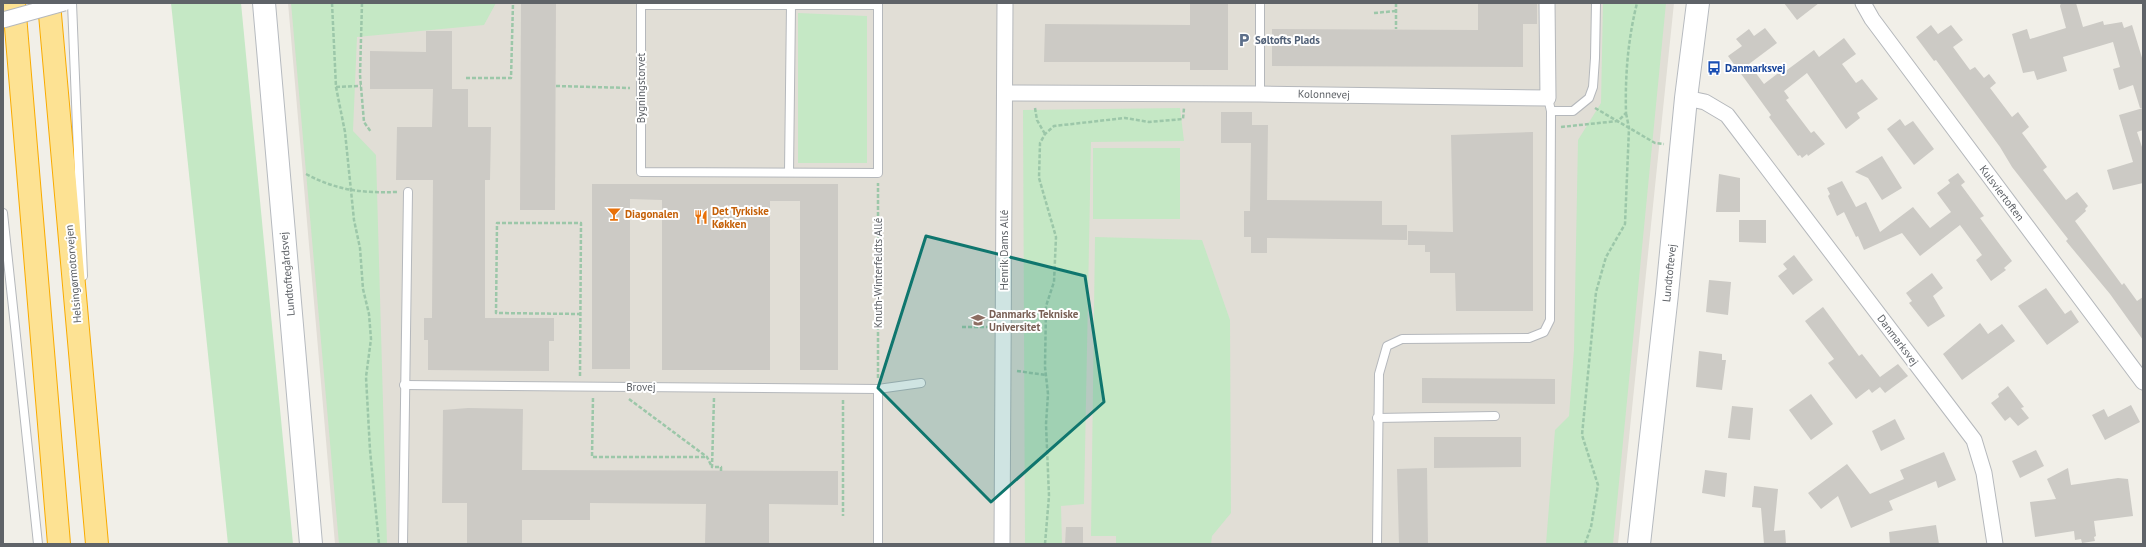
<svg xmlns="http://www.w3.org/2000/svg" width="2146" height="547" font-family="'PT Sans',sans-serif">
<rect width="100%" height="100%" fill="#f1efe8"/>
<polygon fill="#e1ded6" points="288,3 1674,3 1618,544 335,544"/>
<g fill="#c5e8c5">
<polygon points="171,3 241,3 293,544 228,544"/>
<polygon points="291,3 496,3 484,25 357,37 353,131 376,155 387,544 339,544"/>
<polygon points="1603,3 1666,3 1613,544 1546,544 1555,430 1569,416 1574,350 1578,140 1601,103"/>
<polygon points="798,13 867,16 867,163 798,163"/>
<polygon points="1180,108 1184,141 1091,142 1084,504 1061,506 1062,544 1025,544 1023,110"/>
<rect x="1093" y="148" width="87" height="71"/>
<polygon points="1095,237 1202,240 1230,320 1231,513 1212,536 1211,544 1116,544 1116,536 1091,536"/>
</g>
<g fill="#cccac5">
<polygon points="521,3 556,3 555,210 520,210"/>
<polygon points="1190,3 1228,3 1228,70 1190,70 1190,62 1044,62 1045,24 1190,25"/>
<polygon points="1478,3 1537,3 1537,24 1523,24 1523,67 1272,66 1272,29 1478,30"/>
<polygon points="1784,3 1819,3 1797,20"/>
<polygon points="2061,3 2076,3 2083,27 2103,21 2104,25 2122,22 2124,28 2132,25 2143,61 2143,108 2140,108 2133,85 2119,90 2113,69 2120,67 2113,42 2063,57 2067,71 2037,80 2034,71 2023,73 2012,34 2027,29 2030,39 2066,28 2060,6"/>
<polygon points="1931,25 1938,34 1951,25 1963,40 1953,47 1970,70 1975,67 1984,78 1989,74 1996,83 1990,88 2012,117 2018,112 2029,127 2022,133 2047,167 2043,170 2066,200 2077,192 2088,206 2085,209 2086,211 2075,221 2122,285 2124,283 2137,301 2143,297 2143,340 2110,294 2066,241 2068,239 2012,167 2000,147 1936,60 1934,61 1916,37"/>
<polygon points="1765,28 1777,43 1749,64 1764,84 1785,68 1787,70 1814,50 1819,57 1844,38 1856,54 1842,64 1856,83 1862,79 1878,99 1857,113 1860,118 1846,129 1807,73 1784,91 1789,98 1786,100 1811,133 1814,131 1825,144 1808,156 1807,154 1802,158 1800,155 1798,156 1769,117 1771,115 1728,56 1742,46 1736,39 1749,29 1754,36"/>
<polygon points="426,31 452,31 452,89 468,89 468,127 491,127 490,180 485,180 485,318 554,318 554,341 549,341 549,371 428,370 428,340 424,340 424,318 432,318 433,180 396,180 397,127 432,127 433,89 370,89 370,51 426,52"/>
<polygon points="2143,108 2143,130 2137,132 2143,150 2143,183 2113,190 2107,170 2133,162 2119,115"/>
<polygon points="1221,112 1252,112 1252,125 1268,125 1267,200 1382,201 1382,225 1407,225 1407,240 1267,238 1267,253 1251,253 1251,237 1244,237 1244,211 1250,211 1251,143 1221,143"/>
<polygon points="1900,119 1905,126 1913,121 1934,149 1914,165 1887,129"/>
<polygon points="1533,132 1533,311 1456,311 1455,273 1430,273 1430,252 1425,252 1425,245 1408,245 1408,231 1453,232 1451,135"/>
<polygon points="1882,156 1902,188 1882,200 1868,178 1855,172"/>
<polygon points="1958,173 1965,182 1961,185 1984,216 1980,218 2012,261 2004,268 2006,270 1991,281 1976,260 1982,255 1960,225 1920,256 1902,233 1864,250 1858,236 1856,237 1844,212 1837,216 1828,196 1830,194 1827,188 1842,181 1856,207 1866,202 1880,232 1913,207 1930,228 1951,212 1937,193 1950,183 1948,180"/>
<polygon points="1719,174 1740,178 1740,212 1716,212"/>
<polygon points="592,184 838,184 838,370 800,370 800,201 770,201 770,370 662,370 662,200 630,199 630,369 592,369"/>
<polygon points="1739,220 1766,220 1766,243 1739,242"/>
<polygon points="1794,255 1813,280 1793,295 1778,276 1787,269 1783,264"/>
<polygon points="1932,273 1943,288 1933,296 1945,316 1928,327 1909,303 1912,301 1906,293"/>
<polygon points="1709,280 1731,282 1728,315 1706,312"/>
<polygon points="2046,288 2065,314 2071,310 2079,322 2047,345 2018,306"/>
<polygon points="1823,307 1859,356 1862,354 1880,377 1898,364 1908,376 1885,393 1880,387 1872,393 1869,389 1856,399 1828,363 1834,359 1805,321"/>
<polygon points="1980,323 1988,334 2002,324 2015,341 1962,380 1943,354"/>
<polygon points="1699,351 1722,354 1722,360 1726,360 1722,390 1696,387"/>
<polygon points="1422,378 1555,379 1555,404 1422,403"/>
<polygon points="2008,386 2024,407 2021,408 2029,418 2018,426 2010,417 2005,421 1991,403 1999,397 1998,394"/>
<polygon points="1811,394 1833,424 1811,440 1789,410"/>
<polygon points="2131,405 2140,422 2105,440 2092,415 2104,409 2108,417"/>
<polygon points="1732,406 1753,408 1750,440 1728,438"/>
<polygon points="468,408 523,409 522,470 838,471 838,505 769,504 769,544 705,544 706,504 590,503 590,520 522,520 522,544 467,544 467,503 442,503 443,410"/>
<polygon points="1895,419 1905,439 1881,451 1872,431"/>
<polygon points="1434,437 1521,437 1521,467 1434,468"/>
<polygon points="2036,450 2044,466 2020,478 2012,461"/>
<polygon points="1944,452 1956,480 1938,488 1936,481 1889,501 1893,510 1851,528 1838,496 1821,509 1808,493 1847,464 1870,494 1904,479 1900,470"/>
<polygon points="1427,468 1428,544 1399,544 1397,469"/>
<polygon points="2068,468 2071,485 2118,478 2128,479 2133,516 2094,521 2096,536 2094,537 2095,541 2082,543 2081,539 2075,540 2074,531 2035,537 2030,502 2056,499 2047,479"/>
<polygon points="1705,470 1727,473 1725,497 1702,493"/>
<polygon points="1754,486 1778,489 1774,531 1785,530 1786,544 1764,544 1761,508 1752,507"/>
<polygon points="1936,525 1939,544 1890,544 1889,532"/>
<polygon points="1066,527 1083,527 1083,544 1065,544"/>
</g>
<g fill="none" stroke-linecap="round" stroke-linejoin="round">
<defs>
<g id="lane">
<polyline points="72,3 83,276"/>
<polyline points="1260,3 1260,94"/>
<polyline points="878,5 641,5 641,172 878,173 878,3"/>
<polyline points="1551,111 1573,111 1589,98 1593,87 1595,58 1596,3"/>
<polyline points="789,172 791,5"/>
<polyline points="3,213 38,544"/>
<polyline points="404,385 878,389 921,383"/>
<polyline points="878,389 878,544"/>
<polyline points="1377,418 1495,416"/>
<polyline points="403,544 408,192"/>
<polyline points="1377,544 1379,374 1387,346 1402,339 1529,338 1544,332 1550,320 1551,111 1548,98"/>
</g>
<g id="street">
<polyline points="1863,3 1872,19 2143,382"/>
<polyline points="1005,93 1260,94 1548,98 1547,3"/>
<polyline points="1686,98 1705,102 1727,115 1974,440 1984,473 1995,544"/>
<polyline points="1002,544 1005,3"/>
</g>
<g id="secondary">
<polyline points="264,3 311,544"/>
<polyline points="1639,544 1667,294 1686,98 1698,3"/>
</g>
<g id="highway">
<polyline points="14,3 59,544"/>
<polyline points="49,3 97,544"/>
</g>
</defs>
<use href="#lane" stroke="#b5b8bc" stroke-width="10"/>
<use href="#street" stroke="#b5b8bc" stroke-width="17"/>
<use href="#secondary" stroke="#b6babf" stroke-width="24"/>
<use href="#highway" stroke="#f9ab00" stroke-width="24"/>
<g stroke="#9cc7a9" stroke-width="2.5" stroke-dasharray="4 2" stroke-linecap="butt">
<polyline points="332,3 336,87 345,132 354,220 360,248 363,289 369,314 371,339 366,377 370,450 379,544"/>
<polyline points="362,3 360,75 364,122 371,132"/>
<polyline points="1396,3 1396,29"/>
<polyline points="1374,13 1396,11"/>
<polyline points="466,78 511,78 513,3"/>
<polyline points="556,86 630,88"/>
<polyline points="336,87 361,86"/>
<polyline points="1035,108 1037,120 1045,134"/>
<polyline points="1595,108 1655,143 1664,144"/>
<path d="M1561,127L1618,121L1626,113C1625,75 1628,39 1637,3"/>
<path d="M306,174C338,191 363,193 398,192"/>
<polyline points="962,327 988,327"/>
<polyline points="1017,371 1046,375"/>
<polyline points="580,376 581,223 497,223 496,313 580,314"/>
<polyline points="878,378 878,183"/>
<polyline points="593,398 592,457 707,457"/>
<polyline points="714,398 712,467 721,467 721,471"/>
<polyline points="629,399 707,457 712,467"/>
<polyline points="843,400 843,516"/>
<polyline points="1045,544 1049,496 1046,424 1048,394 1045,367 1046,306 1054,282 1056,237 1039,178 1040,143 1045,134 1054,126 1125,118 1149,122 1183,119 1184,108"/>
<polyline points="1585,544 1591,527 1598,485 1582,435 1596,292 1606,257 1625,224 1629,128 1626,113"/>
</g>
<use href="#lane" stroke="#fff" stroke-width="8"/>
<use href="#street" stroke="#fff" stroke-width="15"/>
<use href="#secondary" stroke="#fff" stroke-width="22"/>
<use href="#highway" stroke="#fde293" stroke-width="22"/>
<defs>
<polyline id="street-bridge" points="3,20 64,3"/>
</defs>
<use href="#street-bridge" stroke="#b5b8bc" stroke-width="17" stroke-linecap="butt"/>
<use href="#street-bridge" stroke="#fff" stroke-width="15"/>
</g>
<path fill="#0f766e" fill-opacity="0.2" stroke="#0f766e" stroke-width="3" stroke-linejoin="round" d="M926,236L1085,276L1104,402L991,502L878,388Z"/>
<defs>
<symbol id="parking-bare" viewBox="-9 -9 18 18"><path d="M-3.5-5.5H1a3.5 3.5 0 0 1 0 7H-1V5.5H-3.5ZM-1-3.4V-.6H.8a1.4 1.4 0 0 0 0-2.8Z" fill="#5c6f8a" stroke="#fff" stroke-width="2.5" paint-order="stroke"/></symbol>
<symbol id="bus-bare" viewBox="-9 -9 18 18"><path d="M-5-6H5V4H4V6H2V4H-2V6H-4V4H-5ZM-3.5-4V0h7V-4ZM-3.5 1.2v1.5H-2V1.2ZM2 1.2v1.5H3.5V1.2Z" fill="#1a4fb4" stroke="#fff" stroke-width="2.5" paint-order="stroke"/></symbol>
<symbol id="bar-bare" viewBox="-9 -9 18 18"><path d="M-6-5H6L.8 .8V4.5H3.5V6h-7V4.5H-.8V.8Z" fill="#e8710a" stroke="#fff" stroke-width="2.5" paint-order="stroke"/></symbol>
<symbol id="restaurant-bare" viewBox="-9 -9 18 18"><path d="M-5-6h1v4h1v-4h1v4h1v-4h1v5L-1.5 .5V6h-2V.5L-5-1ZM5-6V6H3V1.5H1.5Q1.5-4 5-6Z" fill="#e8710a" stroke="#fff" stroke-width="2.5" paint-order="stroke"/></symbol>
<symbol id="university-bare" viewBox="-9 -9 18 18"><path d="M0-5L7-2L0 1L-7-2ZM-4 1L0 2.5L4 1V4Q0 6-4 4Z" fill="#8d6e63" stroke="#fff" stroke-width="2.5" paint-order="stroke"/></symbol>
</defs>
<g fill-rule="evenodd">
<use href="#parking-bare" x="1234" y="30" width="20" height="20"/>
<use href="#bus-bare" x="1704" y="58" width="20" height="20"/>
<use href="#bar-bare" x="604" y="204" width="20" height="20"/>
<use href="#restaurant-bare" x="691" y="207" width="20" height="20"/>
<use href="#university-bare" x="968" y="310" width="20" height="20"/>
</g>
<g text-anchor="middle" stroke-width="4" stroke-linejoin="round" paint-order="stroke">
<g font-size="11" font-weight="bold" fill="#4e5e75" stroke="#fff" text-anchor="start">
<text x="1255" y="44">Søltofts Plads</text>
</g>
<g font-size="11" font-weight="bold" fill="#164399" stroke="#fff" text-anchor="start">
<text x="1725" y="72">Danmarksvej</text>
</g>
<g font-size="11" fill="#5f6368" stroke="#fff">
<text transform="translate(641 88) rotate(-90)" y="4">Bygningstorvet</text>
<text transform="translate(1324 94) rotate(1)" y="4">Kolonnevej</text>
<text transform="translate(2002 193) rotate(53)" y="4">Kulsviertoften</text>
<text transform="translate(1004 250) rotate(-90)" y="4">Henrik Dams Allé</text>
<text transform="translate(878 273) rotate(-90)" y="4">Knuth-Winterfeldts Allé</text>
<text transform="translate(1669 273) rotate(-84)" y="4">Lundtoftevej</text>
<text transform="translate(73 274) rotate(-95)" y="4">Helsingørmotorvejen</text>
<text transform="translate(287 274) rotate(-95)" y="4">Lundtoftegårdsvej</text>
<text transform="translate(1898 340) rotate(53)" y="4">Danmarksvej</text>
<text x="641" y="391">Brovej</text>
</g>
<g font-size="11" font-weight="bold" fill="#c56008" stroke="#fff" text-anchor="start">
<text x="712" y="215">Det Tyrkiske<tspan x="712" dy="13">Køkken</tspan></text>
<text x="625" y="218">Diagonalen</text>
</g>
<g font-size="11" font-weight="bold" fill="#785e54" stroke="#fff" text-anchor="start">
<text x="989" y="318">Danmarks Tekniske<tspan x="989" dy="13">Universitet</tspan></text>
</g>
</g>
<rect width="2146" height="547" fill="none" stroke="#5f6368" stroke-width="8"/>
</svg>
